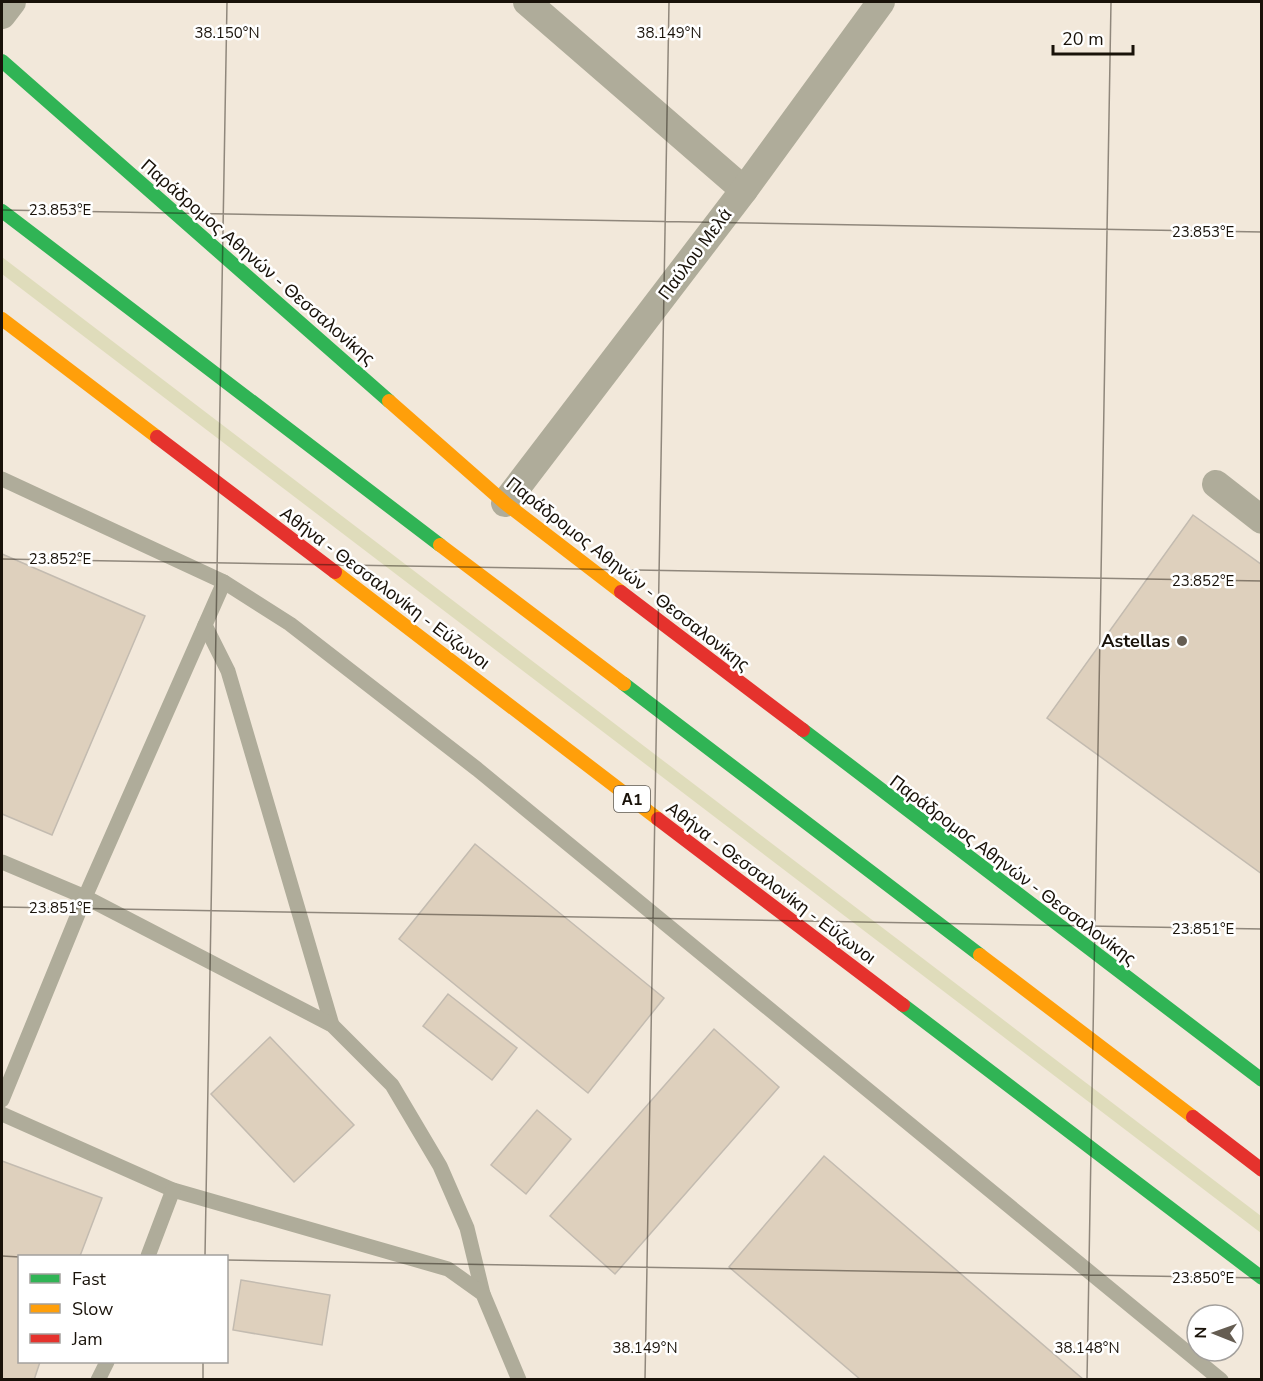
<svg xmlns="http://www.w3.org/2000/svg" width="1263" height="1381" font-family="'Nunito Sans',sans-serif">
<rect width="100%" height="100%" fill="#f2e8da"/>
<polygon fill="#dfdcbb" points="2,257 1261,1216 1261,1233 2,274"/>
<g fill="#ded0bd" stroke="#c3bbb0" stroke-width="1.5">
<polygon points="1193,515 1262,565 1262,874 1047,718"/>
<polygon points="2,554 145,616 52,835 2,814"/>
<polygon points="475,844 664,998 588,1093 399,939"/>
<polygon points="448,994 517,1048 492,1080 423,1026"/>
<polygon points="714,1029 779,1087 615,1274 550,1216"/>
<polygon points="270,1037 354,1125 294,1182 211,1094"/>
<polygon points="537,1110 571,1139 526,1194 491,1165"/>
<polygon points="824,1156 1084,1380 861,1380 729,1267"/>
<polygon points="2,1161 102,1198 80,1256 20,1256 20,1362 40,1362 34,1380 2,1380"/>
<polygon points="241,1280 330,1295 322,1345 233,1330"/>
</g>
<g fill="none" stroke-linecap="round" stroke-linejoin="round">
<g stroke="#afac9a" stroke-width="15">
<polyline points="2,479 224,582 290,624 477,769 1221,1380"/>
<polyline points="205,625 228,671 332,1025"/>
<polyline points="2,862 85,897 332,1025 392,1085 440,1166 467,1228 483,1294"/>
<polyline points="2,1100 85,897 224,582"/>
<polyline points="2,1114 173,1190 448,1269 483,1294 519,1380"/>
<polyline points="148,1256 173,1190"/>
<polyline points="98,1380 107,1362"/>
</g>
<g stroke="#afac9a" stroke-width="28">
<polyline points="527,2 744,190"/>
<polyline points="2,15 12,2"/>
<polyline points="1216,484 1262,520"/>
<polyline points="505,503 744,190 881,2"/>
</g>
<g stroke="#30b455" stroke-width="14">
<polyline points="2,61 389,401"/>
<polyline points="2,211 440,545"/>
<polyline points="624,684 980,955"/>
<polyline points="803,730 1262,1080"/>
<polyline points="903,1005 1262,1278"/>
</g>
<g stroke="#ff9f0a" stroke-width="14">
<polyline points="2,319 157,437"/>
<polyline points="389,401 505,503 621,592"/>
<polyline points="440,545 624,684"/>
<polyline points="335,572 658,819"/>
<polyline points="980,955 1193,1117"/>
</g>
<g stroke="#e5322d" stroke-width="14">
<polyline points="157,437 335,572"/>
<polyline points="621,592 803,730"/>
<polyline points="658,819 903,1005"/>
<polyline points="1193,1117 1262,1170"/>
</g>
</g>
<path fill="none" stroke="#191209" stroke-width="1.5" stroke-opacity="0.45" d="M2,210L1262,232M2,559L1262,581M2,907L1262,929M2,1256L20,1257M205,1256L227,2M226,1260L1262,1278M203,1380V1362M645,1380L669,2M1087,1380L1111,2"/>
<circle fill="#655d52" stroke="#fff" stroke-width="2" cx="1182" cy="641" r="6"/>
<g text-anchor="middle" stroke-width="5" stroke-linejoin="round" paint-order="stroke">
<rect fill="#fff" stroke="#5e5953" stroke-width="1.5" x="614" y="786" width="36" height="26" rx="4.5"/>
<g font-size="16" font-weight="bold" fill="#191209">
<text x="632" y="805">Α1</text>
</g>
<g font-size="18" fill="#191209" stroke="#fff">
<text transform="translate(695 254) rotate(-53)" y="6">Παύλου Μελά</text>
<text transform="translate(258 262) rotate(41)" y="6">Παράδρομος Αθηνών - Θεσσαλονίκης</text>
<text transform="translate(628 574) rotate(38)" y="6">Παράδρομος Αθηνών - Θεσσαλονίκης</text>
<text transform="translate(385 588) rotate(37)" y="6">Αθήνα - Θεσσαλονίκη - Εύζωνοι</text>
<text transform="translate(1013 870) rotate(37)" y="6">Παράδρομος Αθηνών - Θεσσαλονίκης</text>
<text transform="translate(771 883) rotate(37)" y="6">Αθήνα - Θεσσαλονίκη - Εύζωνοι</text>
</g>
<g font-size="18" font-weight="bold" fill="#191209" stroke="#fff" text-anchor="end">
<text x="1170" y="647">Astellas</text>
</g>
</g>
<g font-size="15" text-anchor="middle" fill="#191209" stroke="#fff" stroke-width="5" stroke-linejoin="round" paint-order="stroke">
<text x="227" y="38">38.150°N</text>
<text x="669" y="38">38.149°N</text>
<text x="60" y="215">23.853°E</text>
<text x="1203" y="237">23.853°E</text>
<text x="60" y="564">23.852°E</text>
<text x="1203" y="586">23.852°E</text>
<text x="60" y="913">23.851°E</text>
<text x="1203" y="934">23.851°E</text>
<text x="1203" y="1283">23.850°E</text>
<text x="645" y="1353">38.149°N</text>
<text x="1087" y="1353">38.148°N</text>
</g>
<rect width="1263" height="1381" fill="none" stroke="#191209" stroke-width="6"/>
<rect x="18" y="1255" width="210" height="108" fill="#ffffff" stroke="#a3a09d" stroke-width="1.5"/>
<rect x="30" y="1274" width="30" height="9" fill="#30b455" stroke="#a3a09d" stroke-width="1.5"/>
<text x="72" y="1285" font-size="18" fill="#191209">Fast</text>
<rect x="30" y="1304" width="30" height="9" fill="#ff9f0a" stroke="#a3a09d" stroke-width="1.5"/>
<text x="72" y="1315" font-size="18" fill="#191209">Slow</text>
<rect x="30" y="1334" width="30" height="9" fill="#e5322d" stroke="#a3a09d" stroke-width="1.5"/>
<text x="72" y="1345" font-size="18" fill="#191209">Jam</text>
<g transform="translate(1215 1333) rotate(271)"><circle r="28" fill="#ffffff" stroke="#a3a09d" stroke-width="1.5"/>
<path d="M0-4.5L10 22L0 15L-10 22Z" fill="#655d52"/>
<text y="-9" font-size="16" font-weight="bold" text-anchor="middle" fill="#191209">N</text>
</g>
<path d="M1053 45v9h80v-9" fill="none" stroke="#191209" stroke-width="3"/>
<text x="1062" y="45" font-size="18" fill="#191209" stroke="#ffffff" stroke-width="4.5" paint-order="stroke">20 m</text>
</svg>
